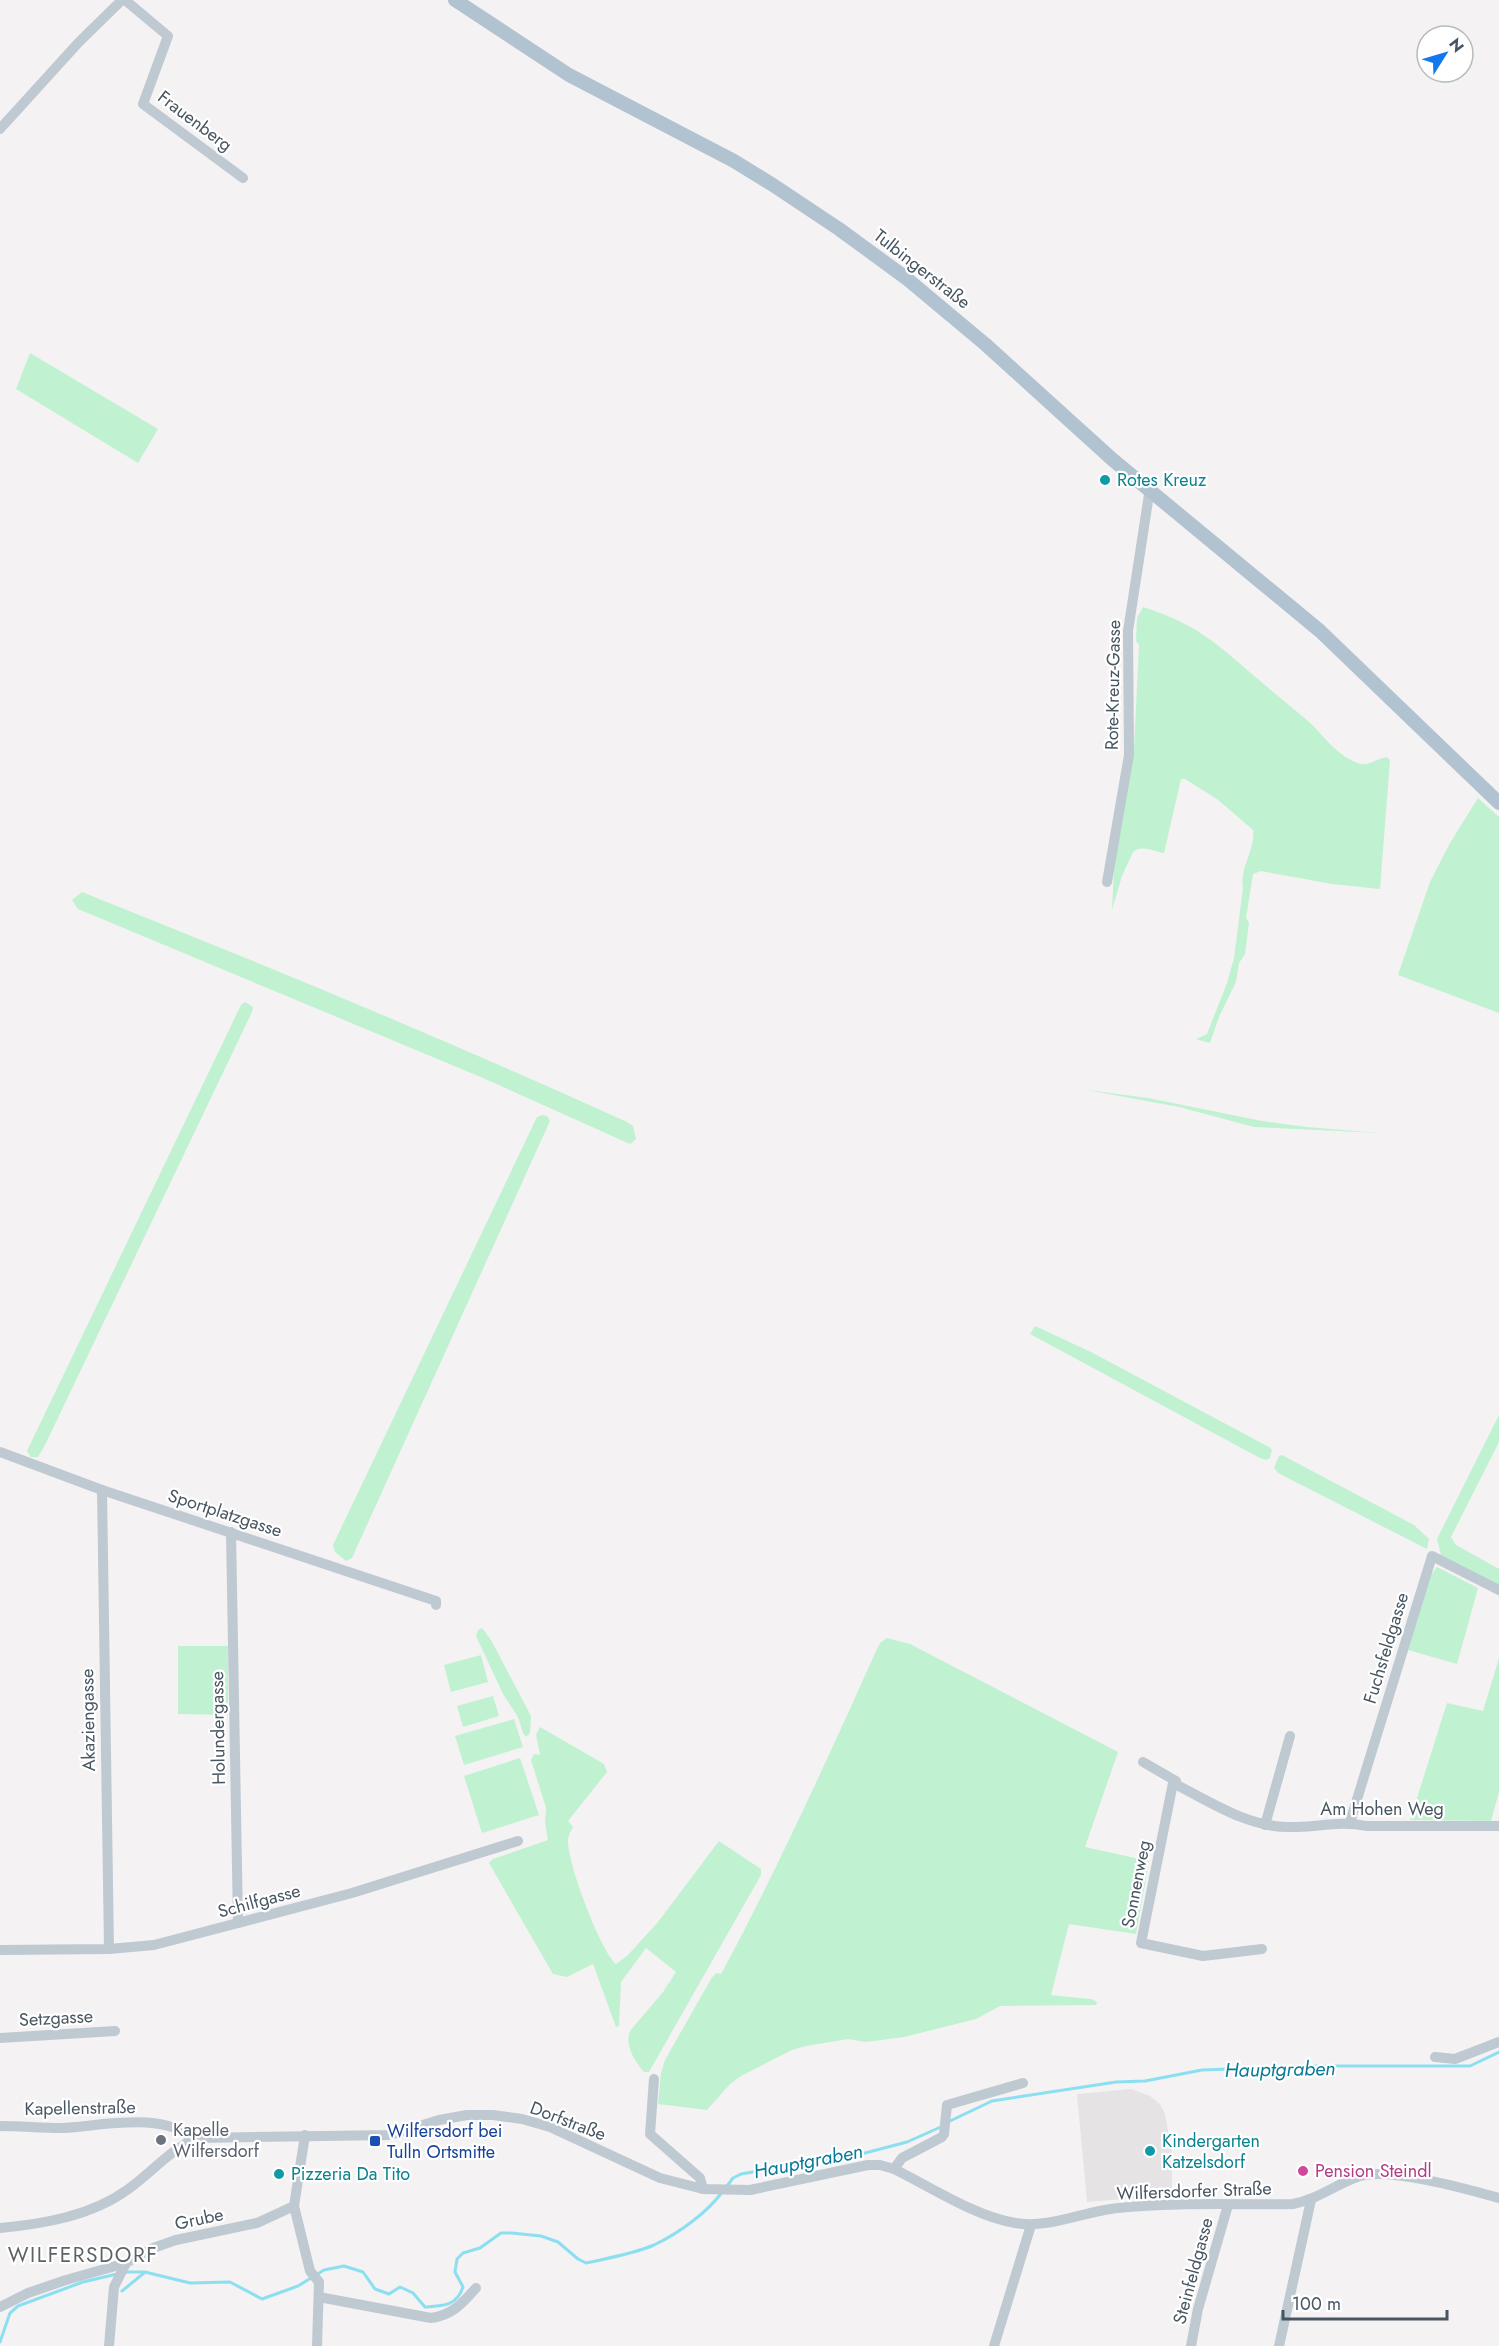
<svg xmlns="http://www.w3.org/2000/svg" width="1499" height="2346" font-family="Jost,sans-serif">
<rect width="100%" height="100%" fill="#f4f2f2"/>
<polygon fill="#e5e3e4" points="1131,2089 1150,2096 1160,2104 1165,2114 1172,2152 1172,2195 1087,2202 1077,2094"/>
<g fill="#c0f2d2">
<polygon points="30,353 158,429 138,463 16,389"/>
<path d="M1143,607C1197,624 1217,644 1259,680C1275,694 1292,707 1308,721C1322,734 1335,753 1353,761C1368,769 1374,759 1387,757L1390,760L1380,889L1332,884L1261,871L1253,874L1246,918L1249,923L1245,954L1239,963L1236,982L1219,1017L1210,1043L1196,1039L1207,1034L1227,983L1234,958L1243,888C1239,867 1256,849 1253,830L1217,799L1185,779H1181L1164,853C1154,852 1143,844 1133,852L1122,876L1112,910L1114,868L1134,748L1139,645L1136,641L1137,618Z"/>
<polygon points="1478,798 1499,817 1499,1013 1398,975 1430,882 1450,843"/>
<path d="M82,892C265,965 447,1040 627,1122L633,1126L636,1139L630,1144L483,1078L78,909L72,900Z"/>
<polygon points="245,1002 253,1007 252,1012 45,1445 38,1457 31,1457 27,1451 241,1005"/>
<polygon points="1087,1090 1148,1098 1262,1121 1306,1127 1381,1133 1254,1127 1179,1107"/>
<polygon points="542,1115 547,1116 550,1121 352,1558 346,1561 335,1552 333,1545 537,1117"/>
<polygon points="1035,1326 1091,1352 1269,1447 1272,1450 1270,1458 1266,1460 1260,1458 1030,1334"/>
<polygon points="1499,1415 1499,1442 1451,1537 1456,1545 1499,1569 1499,1587 1441,1555 1437,1539"/>
<polygon points="1282,1455 1414,1525 1429,1539 1427,1549 1278,1473 1274,1468 1279,1456"/>
<polygon points="1437,1567 1478,1588 1457,1664 1408,1650 1431,1575"/>
<polygon points="482,1628 491,1640 531,1716 530,1733 526,1737 523,1733 518,1717 503,1694 476,1636 478,1630"/>
<path d="M887,1638L910,1644L1118,1752L1085,1847L1149,1861L1136,1934L1069,1924L1051,1995L1091,1999L1097,2002L1096,2005L1000,2006L976,2019L904,2037L866,2042L848,2039L806,2046L792,2050L741,2076L730,2084L707,2110L658,2104L661,2073L665,2060L711,1979L716,1973L721,1974C778,1868 827,1760 876,1651L880,1643Z"/>
<polygon points="178,1646 228,1646 228,1715 178,1714"/>
<polygon points="481,1655 488,1682 451,1692 444,1665"/>
<polygon points="1499,1658 1499,1792 1491,1821 1410,1820 1447,1703 1483,1711"/>
<polygon points="493,1696 499,1716 463,1727 457,1706"/>
<polygon points="514,1719 523,1747 464,1765 455,1736"/>
<path d="M540,1727L599,1761L604,1764L607,1772L568,1821L573,1827C571,1831 568,1836 568,1840C567,1862 600,1950 616,1964L628,1955L658,1922L719,1841L761,1869V1875L649,2072H644C635,2062 624,2045 630,2031L663,1992L676,1972L646,1948L621,1982L619,2026L616,2027L593,1964L567,1977L553,1974L489,1863L493,1859L548,1840L545,1823L546,1808L531,1760L534,1754L540,1755L536,1735Z"/>
<polygon points="520,1758 539,1815 482,1833 464,1776"/>
</g>
<g fill="none" stroke-linecap="round" stroke-linejoin="round">
<g stroke="#8bdff1" stroke-width="3">
<polyline points="948,2122 992,2101 1116,2082 1145,2081 1202,2070 1313,2066 1470,2066 1499,2052"/>
<polyline points="727,2186 733,2178 741,2174 865,2153 907,2142 943,2126"/>
<path d="M126,2272H145L190,2283L230,2282L262,2299L298,2286L324,2270L344,2266L363,2272L375,2289L389,2294L400,2287L413,2293L425,2307C443,2306 457,2306 463,2287L455,2272L457,2259L463,2253L480,2248L501,2233H512L541,2236L558,2242L578,2259L586,2263C609,2258 633,2254 654,2245C679,2233 707,2213 723,2191"/>
<polyline points="122,2291 144,2273"/>
<polyline points="0,2342 10,2313 18,2306 83,2282 117,2274"/>
</g>
<g stroke="#bfc9d2" stroke-width="10">
<polyline points="125,0 168,36 143,104 243,178"/>
<polyline points="0,129 79,42 122,0"/>
<polyline points="1107,882 1129,755 1128,631 1150,488"/>
<polyline points="0,1452 102,1490 436,1601 436,1605"/>
<polyline points="102,1490 109,1949"/>
<polyline points="231,1532 238,1923"/>
<path d="M1143,1762L1176,1781L1173,1783C1209,1801 1247,1827 1288,1827C1314,1828 1340,1820 1366,1826H1499"/>
<polyline points="1173,1783 1141,1943 1203,1956 1262,1949"/>
<polyline points="1350,1822 1432,1556 1499,1590"/>
<polyline points="1265,1825 1290,1736"/>
<polyline points="0,1950 109,1949 154,1945 352,1893 518,1841"/>
<polyline points="0,2038 115,2031"/>
<polyline points="1435,2057 1455,2059 1499,2042"/>
<polyline points="654,2079 650,2134 700,2178 703,2189"/>
<path d="M0,2126C20,2126 41,2128 61,2128C95,2127 167,2110 192,2140"/>
<polyline points="894,2169 902,2158 942,2137 944,2134 947,2105 1023,2083"/>
<polyline points="294,2206 310,2271 319,2282 317,2346"/>
<path d="M0,2228C43,2224 91,2216 127,2190C150,2174 171,2149 197,2138L390,2135L439,2120L467,2115H493L522,2119L550,2127L660,2178L703,2189L750,2190L868,2165H880L894,2169C931,2187 974,2216 1015,2223C1049,2229 1085,2211 1118,2208C1176,2202 1235,2205 1293,2204C1318,2199 1333,2186 1357,2177C1386,2166 1467,2189 1499,2198"/>
<path d="M319,2297L431,2318C452,2315 462,2304 476,2288"/>
<polyline points="0,2307 28,2293 66,2280 126,2263"/>
<polyline points="109,2346 114,2287 126,2263 153,2248 176,2240 257,2223 294,2206 305,2135"/>
<polyline points="994,2346 1031,2225"/>
<polyline points="1191,2346 1198,2309 1228,2205"/>
<polyline points="1279,2346 1311,2200"/>
</g>
<polyline stroke="#b1c2d1" stroke-width="14" points="455,0 569,75 734,161 773,185 839,229 906,278 985,344 1113,460 1320,631 1499,803"/>
</g>
<g fill="#0f9aa8" stroke="#fff" stroke-width="2">
<circle cx="1105" cy="480" r="6"/>
<circle cx="1150" cy="2151" r="6"/>
<circle cx="279" cy="2174" r="6"/>
</g>
<circle fill="#6b7280" stroke="#fff" stroke-width="2" cx="161" cy="2140" r="6"/>
<rect fill="#1a4fb4" stroke="#fff" stroke-width="2" x="369" y="2135" width="12" height="12" rx="3"/>
<circle fill="#d1479c" stroke="#fff" stroke-width="2" cx="1303" cy="2171" r="6"/>
<g text-anchor="middle" stroke-width="4.5" stroke-linejoin="round" paint-order="stroke">
<g font-size="18" fill="#485661" stroke="#fff">
<text transform="translate(195 121) rotate(37)" y="6">Frauenberg</text>
<text transform="translate(922 269) rotate(38)" y="6">Tulbingerstraße</text>
<text transform="translate(1113 685) rotate(-89)" y="6">Rote-Kreuz-Gasse</text>
<text transform="translate(225 1513) rotate(18)" y="6">Sportplatzgasse</text>
<text transform="translate(1386 1648) rotate(-73)" y="6">Fuchsfeldgasse</text>
<text transform="translate(88 1720) rotate(-91)" y="6">Akaziengasse</text>
<text transform="translate(218 1728) rotate(-91)" y="6">Holundergasse</text>
<text x="1382" y="1815">Am Hohen Weg</text>
<text transform="translate(1136 1884) rotate(-79)" y="6">Sonnenweg</text>
<text transform="translate(259 1901) rotate(-15)" y="6">Schilfgasse</text>
<text transform="translate(56 2018) rotate(-3)" y="6">Setzgasse</text>
<text transform="translate(80 2108) rotate(-1)" y="6">Kapellenstraße</text>
<text transform="translate(568 2121) rotate(21)" y="6">Dorfstraße</text>
<text transform="translate(1194 2191) rotate(-2)" y="6">Wilfersdorfer Straße</text>
<text transform="translate(199 2219) rotate(-12)" y="6">Grube</text>
<text transform="translate(1193 2271) rotate(-75)" y="6">Steinfeldgasse</text>
</g>
<g font-size="18" fill="#0d838f" stroke="#fff" text-anchor="start">
<text x="1117" y="486">Rotes Kreuz</text>
<text x="1162" y="2147">Kindergarten<tspan x="1162" dy="21">Katzelsdorf</tspan></text>
<text x="291" y="2180">Pizzeria Da Tito</text>
</g>
<g font-size="18" fill="#5b616d" stroke="#fff" text-anchor="start">
<text x="173" y="2136">Kapelle<tspan x="173" dy="21">Wilfersdorf</tspan></text>
</g>
<g font-size="18" fill="#164399" stroke="#fff" text-anchor="start">
<text x="387" y="2137">Wilfersdorf bei<tspan x="387" dy="21">Tulln Ortsmitte</tspan></text>
</g>
<g font-size="18" fill="#b23c85" stroke="#fff" text-anchor="start">
<text x="1315" y="2177">Pension Steindl</text>
</g>
<g font-size="20" font-style="italic" fill="#077b96" stroke="#fff">
<text transform="translate(1280 2069) rotate(-1)" y="7">Hauptgraben</text>
<text transform="translate(808 2161) rotate(-11)" y="7">Hauptgraben</text>
</g>
<g font-size="21" letter-spacing="1.5" fill="#5e6267" stroke="#fff">
<text x="83" y="2262">WILFERSDORF</text>
</g>
</g>
<g transform="translate(1445 54) rotate(53)"><circle r="28" fill="#ffffff" stroke="#b6bbc0" stroke-width="1.5"/>
<path d="M0-4.5L10 22L0 15L-10 22Z" fill="#1178ef"/>
<text y="-9" font-size="16" font-weight="bold" text-anchor="middle" fill="#485661">N</text>
</g>
<path d="M1283 2310v9h164v-9" fill="none" stroke="#485661" stroke-width="3"/>
<text x="1292" y="2310" font-size="18" fill="#485661" stroke="#ffffff" stroke-width="4.5" paint-order="stroke">100 m</text>
</svg>
